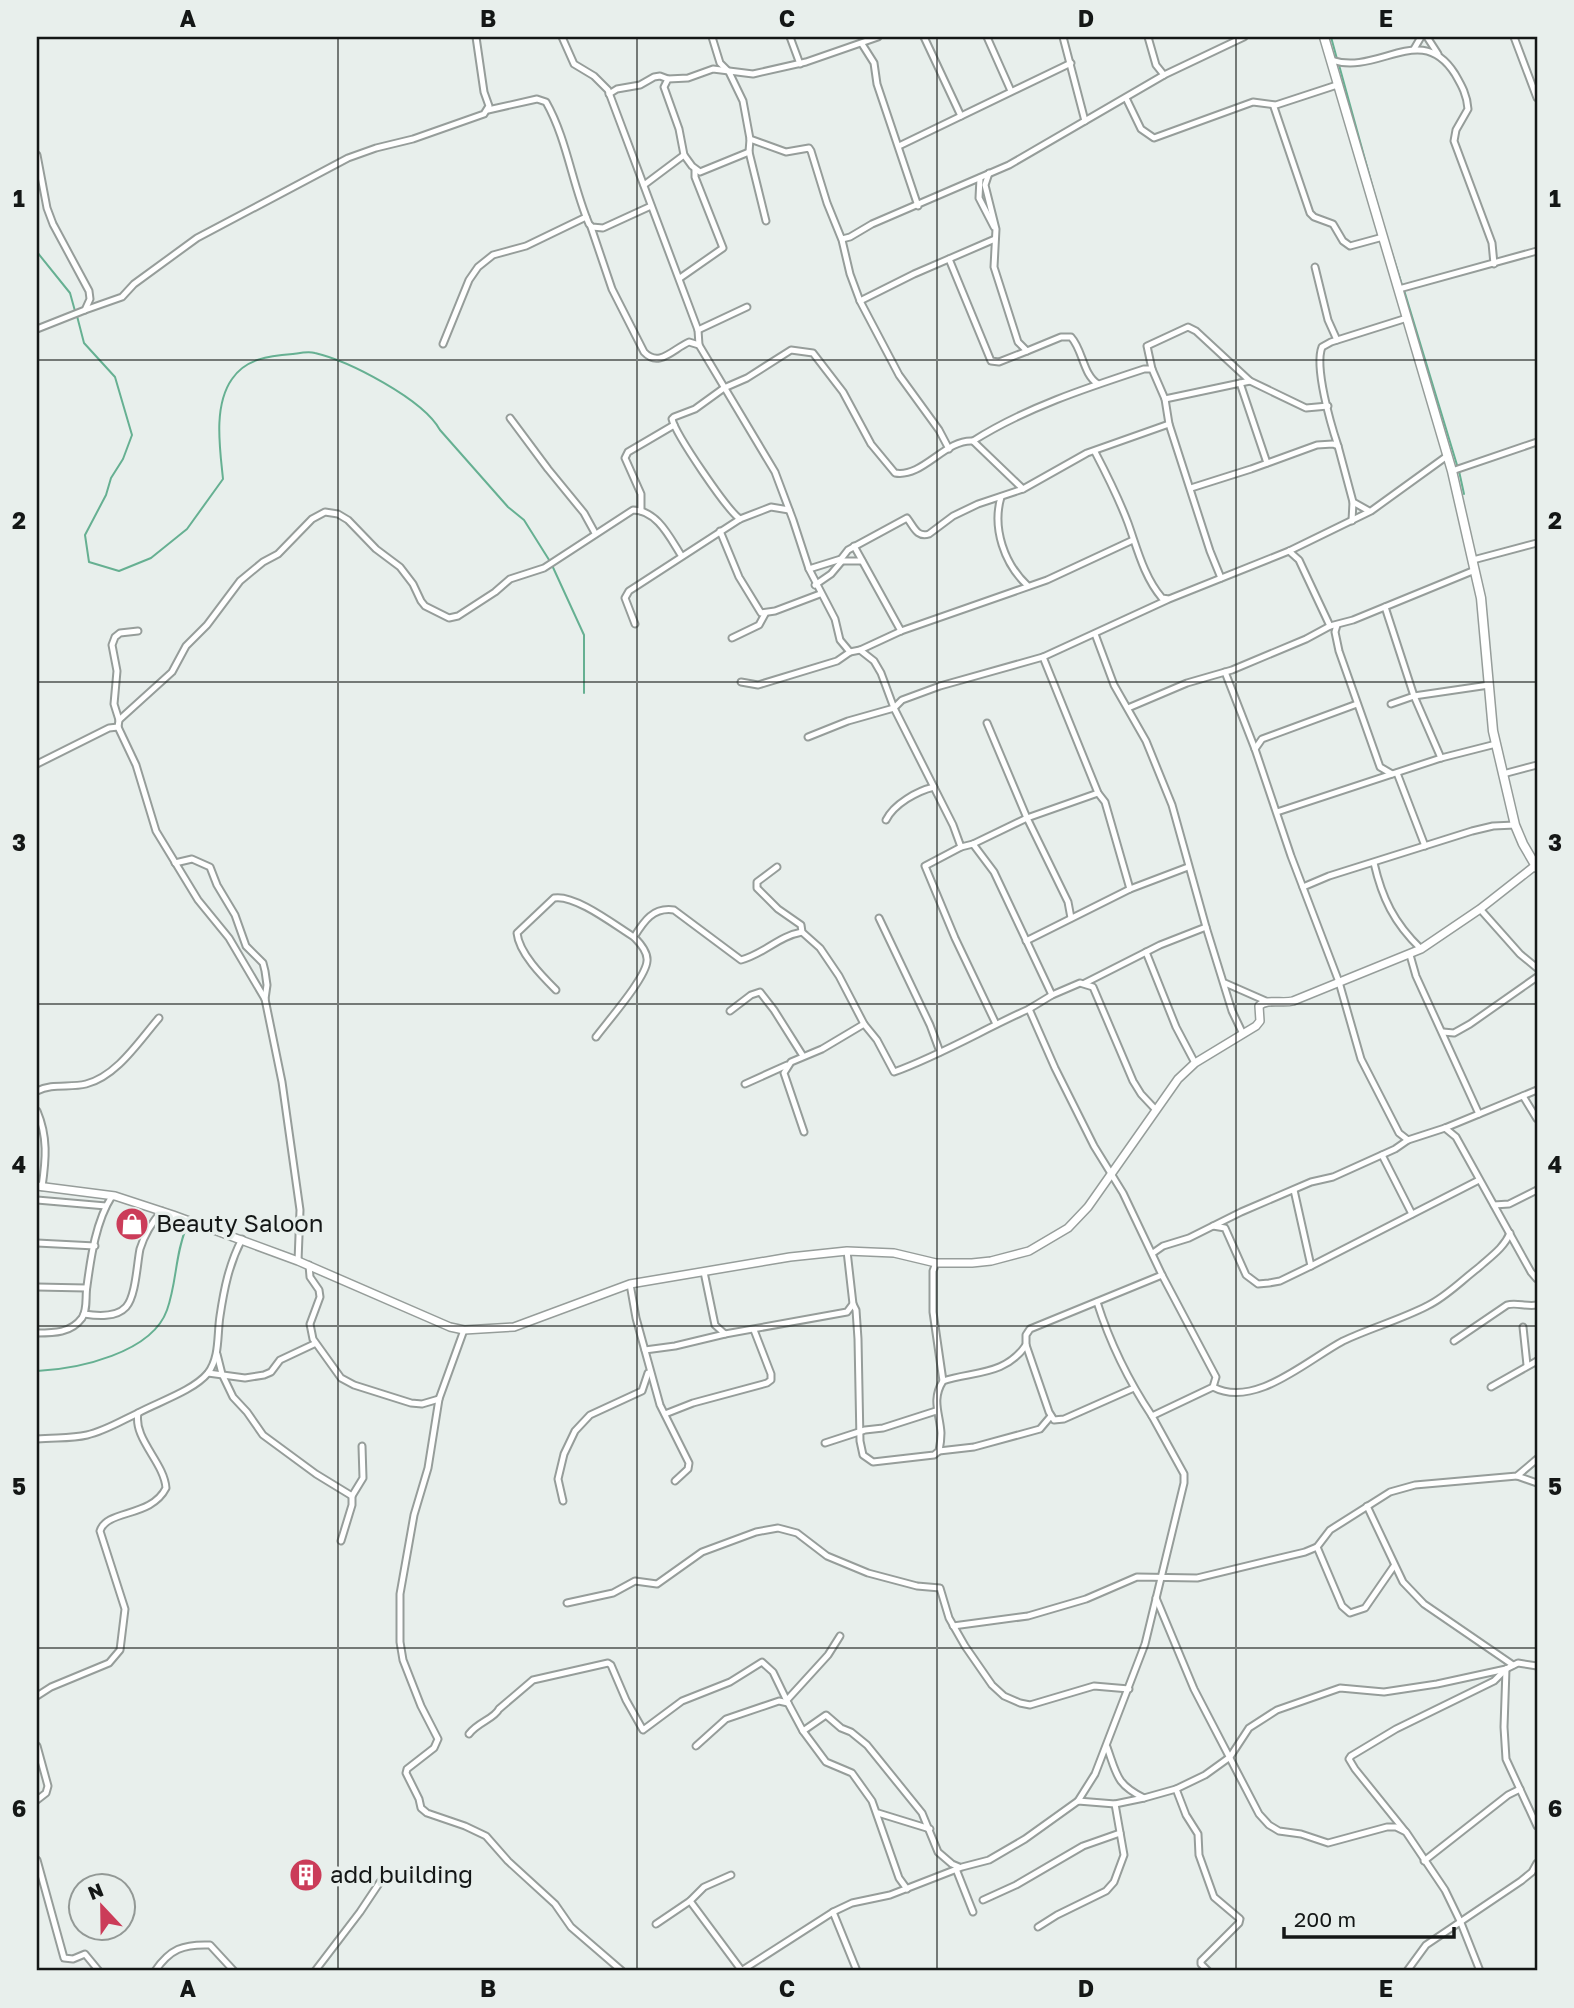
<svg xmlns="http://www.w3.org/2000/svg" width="1574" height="2008" font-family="'Golos Text',sans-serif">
<rect width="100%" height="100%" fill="#e8efec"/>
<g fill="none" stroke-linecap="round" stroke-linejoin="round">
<g stroke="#66b092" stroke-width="2">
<polyline points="1331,37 1337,59"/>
<polyline points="1339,65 1380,214"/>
<polyline points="1391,250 1402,285"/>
<polyline points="37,252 70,293 75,311"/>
<polyline points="1404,290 1457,465"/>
<path d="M77,316L84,343L115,377L132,435L123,459L111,478L106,495L85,535L89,562L119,571L151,558L187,529L223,479C220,449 213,406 232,379C246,358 270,356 293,354C300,353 308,351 315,353C349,361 423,399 440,430L508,507L524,520L551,563L584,635V693"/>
<polyline points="1459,471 1464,494"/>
<path d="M37,1371C78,1369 152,1353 167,1310C177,1282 175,1253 187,1226"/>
</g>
<defs>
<g id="minor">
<polyline points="562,37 574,64 594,76 608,90 698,330 699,345 775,472 793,520 809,569 835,619 840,640 850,652 860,650 874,661 881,673 894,708 953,825 961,847 973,844 1027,818 1098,793"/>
<polyline points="712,37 720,63 729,72 743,101 750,139 786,152 809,148 811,151 827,203 842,240 850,274 860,301 899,375 939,430 949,449"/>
<polyline points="790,37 800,64"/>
<polyline points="924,37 961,116"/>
<polyline points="987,37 1011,91"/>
<polyline points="1063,37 1085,121"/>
<polyline points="1148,37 1156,65 1164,75"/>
<polyline points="1427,37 1438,54"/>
<polyline points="1514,37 1537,98"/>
<polyline points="862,44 874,63 877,84 918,206"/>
<polyline points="1414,49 1421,37"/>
<path d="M1331,60C1379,76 1421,20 1455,74C1462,86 1467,95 1468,109L1456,130L1454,141L1492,243L1494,264"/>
<polyline points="609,94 617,89 640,85 654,77 660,76 668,79"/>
<polyline points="1126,98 1141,129 1154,138 1253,102 1276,105 1337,85"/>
<polyline points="1274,107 1310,213 1314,217 1333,224 1343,241 1350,246 1383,237"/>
<path d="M488,110L537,99L546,102C567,139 572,184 589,224L592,227L603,228L651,206"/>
<polyline points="750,139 749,152 766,221"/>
<polyline points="899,146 1071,63"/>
<polyline points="37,155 47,208 53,224 89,291 90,299 85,310 37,329"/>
<polyline points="684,155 692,166 700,172 749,152"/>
<path d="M989,173L985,185L996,229L994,267L1018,342L1027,351L1061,337H1071C1083,350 1083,375 1098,384"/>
<polyline points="980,178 979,198 994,227"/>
<polyline points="644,185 684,155 679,129 664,87 668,79 688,78 713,69 753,74 806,62 878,37"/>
<path d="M591,227L612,289L644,352C659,368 673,349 689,342L699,345"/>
<polyline points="842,239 850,237 872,224 1009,165 1164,75 1244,37"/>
<polyline points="949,259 991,361 999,362 1027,351"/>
<polyline points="1315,267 1328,320 1337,340"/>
<polyline points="680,278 723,248 695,177 695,170"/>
<polyline points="1399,289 1537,251"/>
<polyline points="860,301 914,274 995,239"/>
<polyline points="85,310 122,297 134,284 197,238 348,158 376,148 413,139 484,114 489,106 484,92 476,37"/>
<polyline points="698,330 747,307"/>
<polyline points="443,344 469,280 478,267 493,255 526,246 586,217"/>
<polyline points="1152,369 1147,346 1188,327 1196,331 1250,381 1306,408 1328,406"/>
<polyline points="1240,383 1267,463"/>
<polyline points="1165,399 1250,381"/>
<polyline points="510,418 548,469 584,513 595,533"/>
<path d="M973,441C1025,408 1086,388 1144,369H1152L1165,399L1169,424L1210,551L1221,578"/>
<path d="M1338,446C1331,425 1314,367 1322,347L1331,342L1407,318"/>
<path d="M1095,452C1107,475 1119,499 1128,523C1137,548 1144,577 1162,598L1169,599L1289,551L1371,511L1447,456"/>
<polyline points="1452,471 1537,442"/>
<polyline points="1191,488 1251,469 1317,445 1333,444 1338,446 1353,502 1369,511"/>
<path d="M1001,497C992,528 1004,564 1028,586"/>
<polyline points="641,511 641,494 625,458 628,452 674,425"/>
<path d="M740,519C727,510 676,435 672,419L674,417L695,409L724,388L747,378L791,350L813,353L843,392L871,444L895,473C923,478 945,439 973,441L1023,489"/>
<polyline points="1352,521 1353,502"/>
<polyline points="720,531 739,577 761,613 775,611 820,594"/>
<polyline points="854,546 901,631"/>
<polyline points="1289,551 1299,560 1330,626"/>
<polyline points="1473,560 1537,543"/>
<polyline points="842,561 862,561"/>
<path d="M809,569L841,559L848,550L907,518C914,527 917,538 929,534L953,516L978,504L1023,489L1087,453L1169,424"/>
<polyline points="815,585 831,574 842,561 841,559"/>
<polyline points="1385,607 1414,696 1441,758"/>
<polyline points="635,624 625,598 629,591 740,519 771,507 789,510"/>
<polyline points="1337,625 1335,632 1339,651 1380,767 1392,774"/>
<polyline points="1095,634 1114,685 1146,741 1172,805 1206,927 1232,1011 1243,1034"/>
<polyline points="732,638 759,625 765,614"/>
<polyline points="860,650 901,631 1047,580 1133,540"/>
<polyline points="1043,657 1098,793 1105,802 1130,889"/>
<polyline points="1225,672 1255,749"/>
<polyline points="741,682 758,685 837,661 850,652"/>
<polyline points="1357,704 1262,739 1255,749 1291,856 1339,982 1361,1059 1399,1133 1408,1140 1445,1128 1537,1090"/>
<polyline points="1391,704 1414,696 1489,685"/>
<polyline points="1128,708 1187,683 1232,670 1306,639 1330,626 1353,620 1475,570"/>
<polyline points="119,720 114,704 117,671 112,645 115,637 120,633 138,631"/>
<polyline points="987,723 1027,818 1068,902 1071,918"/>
<path d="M118,727L119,720L172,672L186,646L207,625L240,581L263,562L278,554L312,519L325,512L338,514L348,520L376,549L400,567L413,584L421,601L425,606L449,618L458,616L495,592L510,579L544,568L633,510C657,510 670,538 681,555"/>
<polyline points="808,737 848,721 894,708 902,700 940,686 1043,657 1167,600"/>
<polyline points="37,764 109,728 118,727 136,765 156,831 198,900 229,938 265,999"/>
<polyline points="1397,773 1425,846"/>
<polyline points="1503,774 1537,765"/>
<polyline points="1277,812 1441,758 1496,744"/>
<path d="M886,820C894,804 917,791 934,787"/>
<polyline points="973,844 994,872 1052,995"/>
<polyline points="961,847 925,866 955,938 996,1024"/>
<polyline points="175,863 192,859 210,867 217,885 235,915 246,946 263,963 265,971 267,985 265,999 282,1082 300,1210 298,1261"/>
<path d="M1374,863C1382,898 1394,923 1421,949"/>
<polyline points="777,867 757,882 757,888 778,909 801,925 802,932 820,948 839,976 864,1024"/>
<polyline points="1303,887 1329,876 1472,831 1493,826 1515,825"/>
<polyline points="1480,909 1520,954 1537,968"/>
<polyline points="879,918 930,1025 940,1052"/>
<polyline points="1026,941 1130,889 1188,867"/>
<polyline points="1146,952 1176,1027 1195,1063"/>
<polyline points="1410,955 1416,976 1479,1114"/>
<polyline points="1085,983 1160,945 1206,927"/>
<polyline points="1225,983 1266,1001"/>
<path d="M556,990C542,976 519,953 517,933L554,898C575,894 616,926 634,937"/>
<polyline points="1029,1009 1052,995 1080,983 1093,987 1133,1081 1141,1094 1156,1110"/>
<polyline points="730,1011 751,995 760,992 774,1010 803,1056"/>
<polyline points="1443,1032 1454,1033 1470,1024 1537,977"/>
<path d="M596,1037C607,1022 646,978 647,961C648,953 640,943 634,937C644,921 653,907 674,910L741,960C764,954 779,936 802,932"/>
<polyline points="745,1084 787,1065"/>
<path d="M37,1091C52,1083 70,1088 86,1084C117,1076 139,1041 159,1018"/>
<polyline points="1523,1096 1537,1119"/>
<path d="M37,1111C48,1137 46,1159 42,1187"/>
<polyline points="1445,1128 1456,1137 1531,1272 1537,1279"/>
<path d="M804,1132L784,1073L791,1062L822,1049L864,1024L877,1040L894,1072C941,1055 984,1029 1029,1009L1055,1068L1094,1146L1123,1193L1162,1275L1216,1377L1213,1387L1152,1416L1184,1474V1483L1145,1644L1095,1774L1078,1801"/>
<polyline points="1382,1155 1412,1214"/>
<polyline points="1294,1190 1311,1266"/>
<polyline points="37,1200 106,1206"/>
<polyline points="1494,1205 1509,1204 1537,1190"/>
<polyline points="1213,1226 1225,1228 1246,1275 1258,1284 1269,1283 1280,1281 1311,1266 1479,1180"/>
<polyline points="37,1243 95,1246"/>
<polyline points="1153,1253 1163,1246 1189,1238 1241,1212 1311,1182 1333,1177 1395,1149 1408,1140"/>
<polyline points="936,1263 933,1271 933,1312 943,1381"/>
<polyline points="309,1265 310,1277 319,1290 320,1297 310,1324 313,1339 341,1378 354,1385 411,1403 422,1404 439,1399"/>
<polyline points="704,1272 715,1325 725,1334 847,1312 853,1304 847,1251"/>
<polyline points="630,1284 636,1318 660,1405 689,1463 688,1469 675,1481"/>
<polyline points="37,1287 86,1288"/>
<path d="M1097,1302C1110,1343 1128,1380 1152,1416"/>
<path d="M853,1304L856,1310L858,1339L860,1441L863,1455L873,1462L934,1455L939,1451C940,1446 941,1439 941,1433C940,1414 931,1400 943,1381C973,1371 1005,1376 1026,1345"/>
<path d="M84,1314C97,1316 116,1318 126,1307C136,1296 137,1263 140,1249C144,1236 153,1221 162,1211"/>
<polyline points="1523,1327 1527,1365"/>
<polyline points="464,1330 439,1399 428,1468 414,1515 400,1594 400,1642 403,1660 421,1706 438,1739 434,1748 407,1769 406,1773 419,1799 421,1808 427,1813 465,1826 486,1836 508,1861 555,1904 571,1927 622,1971"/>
<path d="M37,1333C54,1333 71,1333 82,1318C88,1309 85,1296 87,1286C91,1256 96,1221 112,1196"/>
<path d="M1454,1341L1507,1305C1516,1302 1526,1307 1537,1305"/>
<polyline points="645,1350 675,1346 725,1334"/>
<polyline points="217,1354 222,1374 233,1397 247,1412 263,1435 316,1474 352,1496"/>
<polyline points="208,1373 245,1378 264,1375 271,1372 280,1360 314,1344"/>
<path d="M1213,1387C1255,1409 1307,1360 1343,1341C1370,1328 1400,1320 1427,1306C1446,1297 1461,1281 1478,1268C1490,1257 1504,1248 1510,1233"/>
<polyline points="1491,1387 1537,1361"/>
<polyline points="1134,1388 1064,1419 1054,1420 1049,1412 1026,1345 1026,1335 1030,1329 1162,1275"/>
<polyline points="665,1414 693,1403 767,1383 771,1380 771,1374 754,1330"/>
<path d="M37,1439C54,1437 70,1439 87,1435C105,1431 121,1421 138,1413"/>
<polyline points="825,1443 865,1430 883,1428 936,1411"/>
<polyline points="939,1451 974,1447 1040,1429 1051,1416"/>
<polyline points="1517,1476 1537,1483"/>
<polyline points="563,1501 558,1479 564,1454 575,1431 590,1415 642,1391 648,1373"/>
<polyline points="1367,1506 1403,1582 1424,1604 1513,1665"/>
<polyline points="341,1541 352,1505 352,1496 363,1478 362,1446"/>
<polyline points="1317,1547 1342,1606 1350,1613 1365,1608 1394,1566"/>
<polyline points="1156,1598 1194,1689 1259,1814 1269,1825 1279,1831 1301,1834 1328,1843 1387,1827 1396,1827 1406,1832 1445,1890 1461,1923 1480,1971"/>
<polyline points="567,1603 613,1593 635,1581 657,1584 702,1552 756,1532 778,1528 797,1533 827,1556 868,1573 917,1586 940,1588 949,1618 965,1646 992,1685 1004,1696 1020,1703 1030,1705 1094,1686 1129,1689"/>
<polyline points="953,1626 1028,1616 1086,1599 1137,1577 1197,1578 1305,1552 1317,1547 1330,1530 1390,1492 1415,1485 1517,1476 1537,1459"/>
<polyline points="1506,1669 1504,1727 1506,1759 1537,1826"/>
<path d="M37,1696L51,1687L109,1663L120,1650L125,1609L100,1531C107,1509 151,1518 166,1488C164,1462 133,1439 138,1413C158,1402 193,1391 208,1373C220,1357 217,1335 220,1316C224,1289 229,1264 242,1239"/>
<polyline points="787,1700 828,1655 840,1636"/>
<polyline points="803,1731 826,1715 841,1728 851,1732 867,1745 922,1813 938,1852 952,1864 959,1867"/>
<path d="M469,1734C478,1722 494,1719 499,1709L533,1680L608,1663L611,1665L626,1700L643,1730L682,1701L730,1682L762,1662L773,1672L788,1703"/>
<polyline points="37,1746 48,1786 46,1793 37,1800"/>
<polyline points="696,1746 726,1719 779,1701 788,1703 803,1731 826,1762 852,1773 872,1801 899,1878 907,1889"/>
<path d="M1107,1747C1117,1775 1116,1784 1144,1798"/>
<polyline points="1176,1789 1186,1815 1198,1834 1199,1855 1214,1897 1240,1919 1239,1923 1201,1961 1201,1964 1208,1971"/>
<polyline points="878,1813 930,1829"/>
<polyline points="1405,1831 1355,1769 1349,1759 1351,1756 1396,1729 1494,1681 1506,1669"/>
<polyline points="37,1860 64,1958 73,1959 85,1954 99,1971"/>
<polyline points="1424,1861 1508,1795 1520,1789"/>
<polyline points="956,1869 973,1912"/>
<polyline points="983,1900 1016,1885 1083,1846 1120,1833"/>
<polyline points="690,1901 742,1971"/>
<polyline points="833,1912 857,1971"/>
<polyline points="656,1924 690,1901 704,1887 731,1875"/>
<polyline points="1038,1927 1057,1915 1106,1891 1114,1882 1124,1855 1115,1804"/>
<path d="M155,1971C170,1949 183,1944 210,1945L234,1971"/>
<polyline points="315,1971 360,1912 380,1882"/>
<polyline points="741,1971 833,1912 852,1903 890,1895 962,1867 989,1860 1025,1839 1078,1801 1115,1804 1144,1798 1176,1789 1205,1775 1230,1757 1249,1728 1277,1710 1340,1688 1384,1692 1437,1684 1506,1669 1518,1663 1537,1666"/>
<polyline points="1407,1971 1426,1945 1521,1881 1532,1872 1537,1863"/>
</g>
<path id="tertiary" d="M37,1186L115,1196L173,1215L298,1261L450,1327L464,1330L514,1327L630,1284L790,1257L847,1251L894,1253L936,1263H972L991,1261L1029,1251L1068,1228L1088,1207L1178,1079L1195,1063L1256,1026L1260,1021L1259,1006C1267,998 1282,1004 1293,1001L1421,949L1480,909L1536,865"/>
<polyline id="secondary" points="1324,37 1452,471 1481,598 1493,731 1515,825 1523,844 1537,868"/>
</defs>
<use href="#minor" stroke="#969d9a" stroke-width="9"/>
<use href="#tertiary" stroke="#969d9a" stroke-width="10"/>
<use href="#secondary" stroke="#969d9a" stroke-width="11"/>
<use href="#minor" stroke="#fff" stroke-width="5"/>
<use href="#tertiary" stroke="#fff" stroke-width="7"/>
<use href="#secondary" stroke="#fff" stroke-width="8"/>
</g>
<path fill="none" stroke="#141716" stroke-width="2" stroke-opacity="0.55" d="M338,37V1971M637,37V1971M937,37V1971M1236,37V1971M37,360H1537M37,682H1537M37,1004H1537M37,1326H1537M37,1648H1537"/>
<defs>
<symbol id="shop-disc" viewBox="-11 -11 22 22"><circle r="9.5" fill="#cb3c59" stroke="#e8efec"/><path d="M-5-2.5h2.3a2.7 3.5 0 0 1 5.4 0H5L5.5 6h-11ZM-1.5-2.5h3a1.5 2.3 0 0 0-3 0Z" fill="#fff"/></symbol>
<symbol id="building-disc" viewBox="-11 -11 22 22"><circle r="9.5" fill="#cb3c59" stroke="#e8efec"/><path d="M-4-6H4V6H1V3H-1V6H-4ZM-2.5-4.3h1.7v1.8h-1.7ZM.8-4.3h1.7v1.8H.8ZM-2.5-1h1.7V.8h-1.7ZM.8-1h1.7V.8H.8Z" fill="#fff"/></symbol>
</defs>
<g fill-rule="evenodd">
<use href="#shop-disc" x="113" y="1205" width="38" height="38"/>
<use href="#building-disc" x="287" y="1856" width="38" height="38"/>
</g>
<g text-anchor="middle" stroke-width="7" stroke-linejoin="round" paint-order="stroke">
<g font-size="24" fill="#141716" stroke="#e8efec" text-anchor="start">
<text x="156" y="1232">Beauty Saloon</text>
<text x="330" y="1883">add building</text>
</g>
</g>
<rect width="1574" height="2008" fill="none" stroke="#e8efec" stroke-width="77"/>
<g transform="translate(102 1907) rotate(338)"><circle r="33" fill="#e8efec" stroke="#939996" stroke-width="2"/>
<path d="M0-5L12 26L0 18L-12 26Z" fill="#cb3c59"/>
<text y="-10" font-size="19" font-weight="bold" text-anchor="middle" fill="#141716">N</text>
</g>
<path d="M1284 1927v10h170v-10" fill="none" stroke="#141716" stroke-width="3.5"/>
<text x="1294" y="1927" font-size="21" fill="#141716" stroke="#e8efec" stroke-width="5" paint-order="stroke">200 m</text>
<rect x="38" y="38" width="1498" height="1931" fill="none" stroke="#141716" stroke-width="2.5"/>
<g font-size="23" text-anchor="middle" font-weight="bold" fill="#141716">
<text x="188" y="27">A</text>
<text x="488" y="27">B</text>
<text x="787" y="27">C</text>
<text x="1086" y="27">D</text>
<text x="1386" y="27">E</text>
<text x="19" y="207">1</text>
<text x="1555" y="207">1</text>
<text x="19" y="529">2</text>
<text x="1555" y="529">2</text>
<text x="19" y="851">3</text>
<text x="1555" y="851">3</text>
<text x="19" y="1173">4</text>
<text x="1555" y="1173">4</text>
<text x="19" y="1495">5</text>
<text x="1555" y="1495">5</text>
<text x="19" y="1817">6</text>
<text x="1555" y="1817">6</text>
<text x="188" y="1997">A</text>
<text x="488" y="1997">B</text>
<text x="787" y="1997">C</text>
<text x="1086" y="1997">D</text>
<text x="1386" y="1997">E</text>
</g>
</svg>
